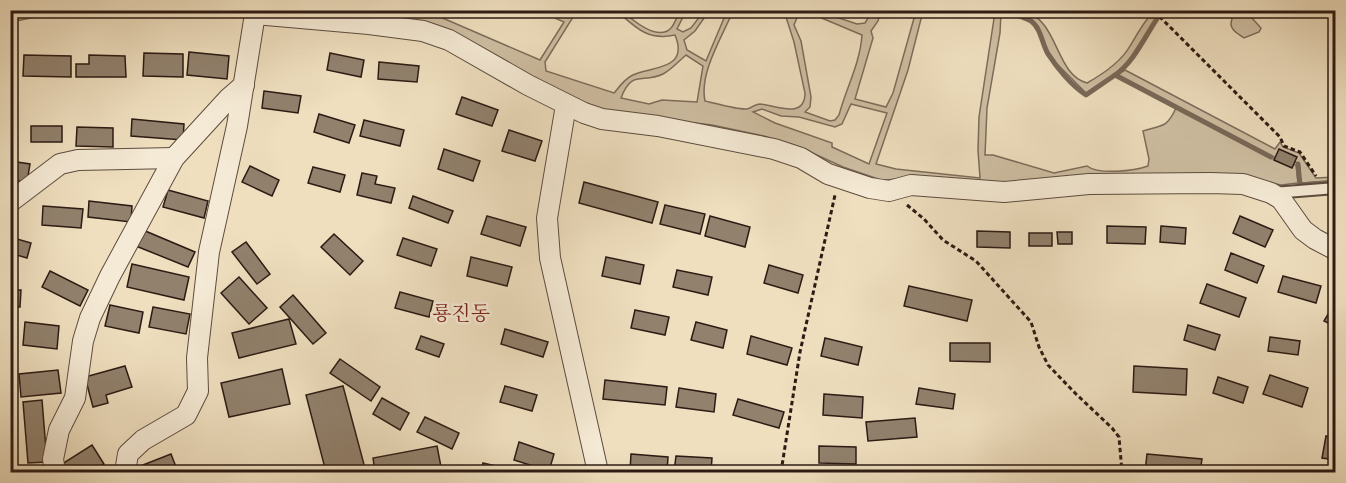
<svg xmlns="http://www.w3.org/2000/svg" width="1346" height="483" font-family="'Libre Caslon Text','Noto Serif KR',serif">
<rect width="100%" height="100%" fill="#efdfbf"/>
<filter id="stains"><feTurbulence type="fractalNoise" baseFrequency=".00333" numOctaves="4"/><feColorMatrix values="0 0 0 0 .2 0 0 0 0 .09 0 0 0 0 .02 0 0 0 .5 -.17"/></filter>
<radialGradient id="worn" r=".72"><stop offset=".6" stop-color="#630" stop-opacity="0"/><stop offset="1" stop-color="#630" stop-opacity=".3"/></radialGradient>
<g fill="#cebea2" stroke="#7d6c5b" stroke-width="1.5" fill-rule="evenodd">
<polygon points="19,10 65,10 65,11 11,22 11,12"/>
<path d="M303,11H420L438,16L540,60L564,22L539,11H551L564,17L571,11H586L573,17L545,62L546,71L614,93C619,87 624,80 631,76C650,66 690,71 675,35C648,41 636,28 617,11H623C632,20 658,42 671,28C674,25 676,19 678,15L676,11H686L677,29L683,32L691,28L704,11H709L695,31L684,40L687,50L706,61L727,11H733C722,37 699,73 705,101C715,103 737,110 747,109C752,108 754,104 760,104C775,105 805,120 805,93L794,42L786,17C775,12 764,15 752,11H782L788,13L791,11H818L857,24L865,23L872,11H881L878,21L871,31L873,38L855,99L886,107L893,93L916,11H923L908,70L876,164L896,169L980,178L978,150L979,117L995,12L1001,13L1000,33L987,108L985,155H993L1054,173L1087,166C1099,175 1134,171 1148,166L1149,159L1143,131C1162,125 1167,128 1176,108L1270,158L1296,165L1298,183L1281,185L1236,176L1011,186L905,179L881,180L843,167L797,146L764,136L712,125L602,112L587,106L471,45ZM805,11L862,35C860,64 846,88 839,115L835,120L830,121L805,112L810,107L811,97L801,41L794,25L799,13ZM686,55L703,66L697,102L662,100L649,104L621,98C632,69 642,84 663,74C671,70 679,61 686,55ZM851,104L887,113L869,164L832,147V143L775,123L753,112L762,109L781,116L799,117L835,127L842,124Z"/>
<path d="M1001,11C1008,10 1018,9 1025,11C1059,22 1055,74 1087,83C1103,74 1121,62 1130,46C1136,36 1141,27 1148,18H1156L1124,68L1086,93L1057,64L1048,51L1038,26L1033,21Z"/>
<path d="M1227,11V10L1266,11L1252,13L1251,17L1261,28L1259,32L1244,38C1237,33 1228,29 1232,19Z"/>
<polygon points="1125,70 1275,149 1280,142 1283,147 1299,153 1316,178 1335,177 1335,181 1301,183 1299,163 1271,156 1118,75"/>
</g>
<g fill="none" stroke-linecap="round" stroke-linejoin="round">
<g stroke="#796858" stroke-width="5">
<path d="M995,10C1007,13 1020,15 1031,21C1041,28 1042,44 1048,54C1057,68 1072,86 1086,95L1115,75L1271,157"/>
<path d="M1115,75C1136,61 1147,31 1163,10"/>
<polyline points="1298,164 1300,185 1336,182"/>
</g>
</g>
<g fill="#91816d" stroke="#2c1b14" stroke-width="1.5">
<polygon points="189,52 229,56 227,79 187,75"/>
<polygon points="144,53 183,54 183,77 143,76"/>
<polygon points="330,53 364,60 361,77 327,70"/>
<polygon points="24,55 71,56 71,77 23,76"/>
<polygon points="89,55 125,56 126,77 76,77 76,64 89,64"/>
<polygon points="379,62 419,66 417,82 378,79"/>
<polygon points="264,91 301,96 298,113 262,108"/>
<polygon points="462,97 498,110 492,126 456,114"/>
<polygon points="319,114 355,125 349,143 314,132"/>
<polygon points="132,119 184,124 183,140 131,136"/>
<polygon points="364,120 404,130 400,146 360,136"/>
<rect x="31" y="126" width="31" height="16"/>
<polygon points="77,127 113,128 113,147 76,146"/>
<polygon points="509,130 542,141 535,161 502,151"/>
<polygon points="444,149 480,161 473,181 438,169"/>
<polygon points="1279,149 1297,157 1292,168 1274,160"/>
<polygon points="10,161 30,164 27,182 10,180"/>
<polygon points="250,166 279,180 272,196 242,182"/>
<polygon points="313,167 345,175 340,192 308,183"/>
<polygon points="362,173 377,176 375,184 395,188 391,203 357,195"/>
<polygon points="584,182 658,202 652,223 579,203"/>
<polygon points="168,190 208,201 204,218 163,207"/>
<polygon points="413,196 453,211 448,223 409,208"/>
<polygon points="89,201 132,206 131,222 88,217"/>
<polygon points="665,205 705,214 700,234 660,224"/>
<polygon points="43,206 83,209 81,228 42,225"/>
<polygon points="487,216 526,227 520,246 481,234"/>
<polygon points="710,216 750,227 745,247 705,236"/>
<polygon points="1240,216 1273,230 1265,247 1233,233"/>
<polygon points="1107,226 1146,227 1145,244 1107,243"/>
<polygon points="1161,226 1186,228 1185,244 1160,242"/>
<polygon points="143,230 195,252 188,267 136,246"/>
<polygon points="977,231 1010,232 1010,248 977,247"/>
<polygon points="1057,232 1072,232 1072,244 1058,244"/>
<rect x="1029" y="233" width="23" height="13"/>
<polygon points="334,234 363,261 350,275 321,247"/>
<polygon points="10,237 31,243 27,258 10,253"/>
<polygon points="403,238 437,249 431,266 397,255"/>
<polygon points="246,242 270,274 257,284 232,252"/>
<polygon points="1231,253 1264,266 1257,283 1225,270"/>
<polygon points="471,257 512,267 507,286 467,276"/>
<polygon points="606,257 644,265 640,284 602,276"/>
<polygon points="132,264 189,277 184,300 127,287"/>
<polygon points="769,265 803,275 798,293 764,283"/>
<polygon points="677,270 712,277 708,295 673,287"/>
<polygon points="50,271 88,290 80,306 42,287"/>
<polygon points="1283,276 1321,286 1316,303 1278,292"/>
<polygon points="239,277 267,308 249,324 221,293"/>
<polygon points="1207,284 1246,298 1239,317 1200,303"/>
<polygon points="909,286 972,300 967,321 904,306"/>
<polygon points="10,290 21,290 20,307 10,307"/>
<polygon points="400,292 433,301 429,317 395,308"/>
<polygon points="293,295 326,333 313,344 280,307"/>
<polygon points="110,305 143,312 139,333 105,326"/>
<polygon points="1333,306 1336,308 1336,327 1324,321"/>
<polygon points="153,307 190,314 186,334 149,327"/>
<polygon points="635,310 669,317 665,335 631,328"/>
<polygon points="289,319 296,344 239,358 232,333"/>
<polygon points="25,322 59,326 57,349 23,345"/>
<polygon points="696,322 727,330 723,348 691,340"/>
<polygon points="10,325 16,326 14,347 10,346"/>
<polygon points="1188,325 1220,335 1215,350 1184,340"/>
<polygon points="505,329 548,342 543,357 501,344"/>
<polygon points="421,336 444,344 439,357 416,349"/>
<polygon points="751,336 792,348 787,365 747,354"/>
<polygon points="1270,337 1300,341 1298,355 1268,351"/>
<polygon points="825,338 862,347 858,365 821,356"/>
<polygon points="950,343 990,343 990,362 950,361"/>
<polygon points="340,359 380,387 371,401 330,373"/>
<polygon points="125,366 132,387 106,395 108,403 93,407 85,377"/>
<polygon points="1134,366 1187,369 1186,395 1133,392"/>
<polygon points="282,369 290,404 229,417 221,383"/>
<polygon points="58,370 61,393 21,397 19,374"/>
<polygon points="1270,375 1308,388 1302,407 1263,394"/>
<polygon points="1218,377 1248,387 1243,403 1213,393"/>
<polygon points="605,380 667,387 665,405 603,399"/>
<polygon points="343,386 366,472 326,472 306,395"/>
<polygon points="505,386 537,395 532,411 500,402"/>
<polygon points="679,388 716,394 714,412 676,407"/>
<polygon points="919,388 955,394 953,409 916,404"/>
<polygon points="824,394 863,397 862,418 823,415"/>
<polygon points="382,398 409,413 400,430 373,414"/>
<polygon points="738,399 784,412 779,428 733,415"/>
<polygon points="42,400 47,462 28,463 23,402"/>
<polygon points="425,417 459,433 452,449 417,432"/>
<polygon points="915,418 917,437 868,441 866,422"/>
<polygon points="1326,436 1336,438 1336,460 1322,458"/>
<polygon points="519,442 554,454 549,471 514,460"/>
<polygon points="92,445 104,464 90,472 67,472 62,464"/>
<polygon points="437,446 442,472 375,472 373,458"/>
<polygon points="819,446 856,447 856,464 819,463"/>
<polygon points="171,454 178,472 146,472 143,465"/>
<polygon points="631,454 668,457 667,472 630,471"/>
<polygon points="1147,454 1202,459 1200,472 1145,472"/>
<polygon points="676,456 712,458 711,472 674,472"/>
<polygon points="483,463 522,472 481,472"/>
</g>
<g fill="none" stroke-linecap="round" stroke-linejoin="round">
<defs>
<polyline id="service" points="1273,193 1336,188"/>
<g id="minor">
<polyline points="255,14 369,24 423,31 449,40 528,85 584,113 602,119 658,126 774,149 801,158 828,174 870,188 889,191 911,185 1004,192 1089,184 1210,183 1243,184 1271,193 1281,199 1303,230 1315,239 1336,250"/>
<polyline points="566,105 547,218 550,258 598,472"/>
<polyline points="10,202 60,164 78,160 174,158"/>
<polyline points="55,472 53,459 59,430 75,398 83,341 90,318 110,276 174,158 229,98 244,85"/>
<polyline points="125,472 128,454 143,440 186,415 198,391 197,358 209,252 237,126 255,14 254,10"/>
</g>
</defs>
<use href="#service" stroke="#5d4c3f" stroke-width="14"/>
<use href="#minor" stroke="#5d4c3f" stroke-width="22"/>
<g stroke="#2c1b14" stroke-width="3" stroke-dasharray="4.5 3" stroke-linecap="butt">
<path d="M1131,10C1139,17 1150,17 1159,16L1280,137L1284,146L1300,152L1316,176"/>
<polyline points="907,205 924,219 943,240 976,261 1031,322 1039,347 1048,365 1076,394 1112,428 1119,437 1122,472"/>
<polyline points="781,472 800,352 835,195"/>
</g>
<use href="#service" stroke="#f5ead5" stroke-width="10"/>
<use href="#minor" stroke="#f5ead5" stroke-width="20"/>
</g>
<g text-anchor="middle" stroke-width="5" stroke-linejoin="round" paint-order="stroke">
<g font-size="20" fill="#7a1f14" stroke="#f5ead5">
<text x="461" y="320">룡진동</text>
</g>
</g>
<rect width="1346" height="483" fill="none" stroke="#efdfbf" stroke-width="36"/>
<rect x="12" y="12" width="1322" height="459" fill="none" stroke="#2c1b14" stroke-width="3"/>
<rect x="18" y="18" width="1310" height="447" fill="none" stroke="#2c1b14" stroke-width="1.5"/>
<rect width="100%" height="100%" filter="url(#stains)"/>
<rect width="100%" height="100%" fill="url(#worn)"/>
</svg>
